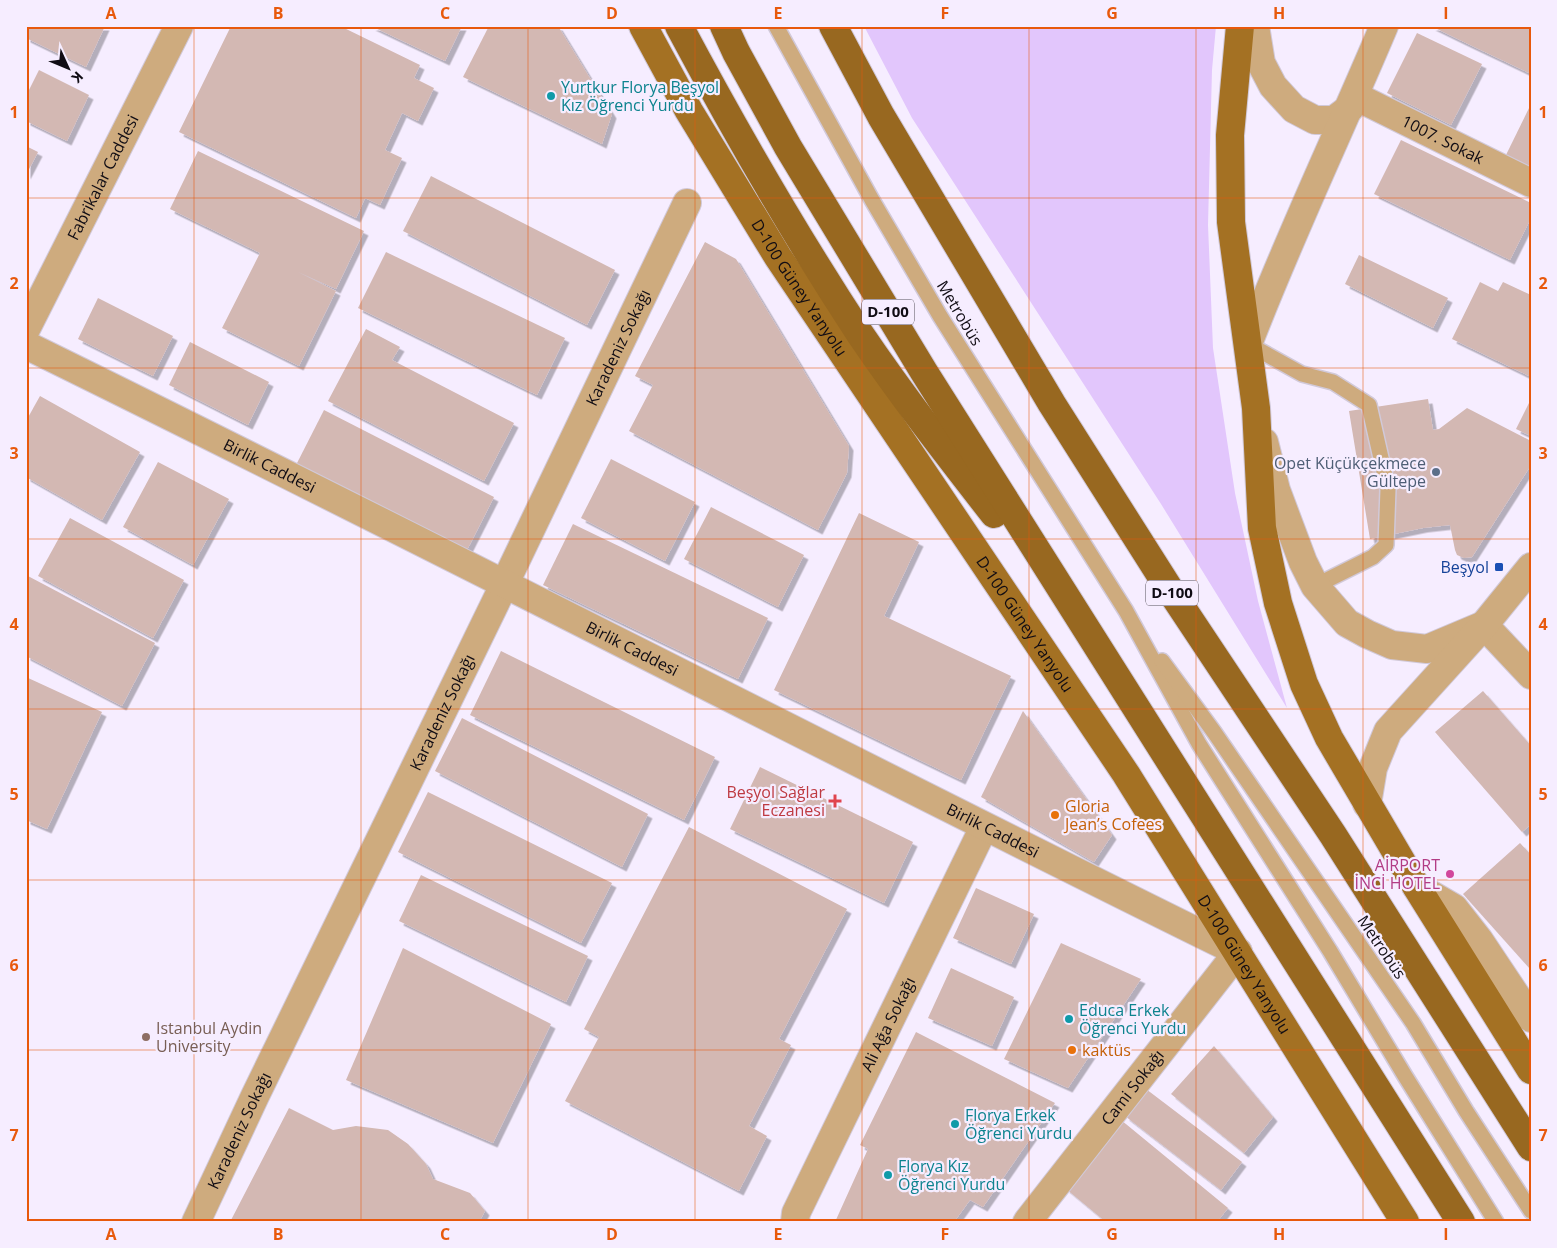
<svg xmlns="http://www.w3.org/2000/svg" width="1557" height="1248" font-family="'Open Sans',sans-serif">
<defs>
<filter id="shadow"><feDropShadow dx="4.5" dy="4.5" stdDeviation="0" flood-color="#0004"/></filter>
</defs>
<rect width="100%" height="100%" fill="#f6edff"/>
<polygon fill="#e2c6fc" points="864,26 1216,26 1212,70 1208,225 1213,348 1235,493 1258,601 1287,708 1161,504 912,118"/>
<g fill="#d3b8b3" filter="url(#shadow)">
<polygon points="26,26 105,26 86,67 26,38"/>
<polygon points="231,26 340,26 420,65 414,78 434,88 418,121 402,113 385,150 402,158 380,205 365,198 356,218 179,132"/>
<polygon points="371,26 462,26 445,61"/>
<polygon points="489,26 558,26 612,114 602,144 463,77"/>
<polygon points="1431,26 1531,26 1531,74 1466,43"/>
<polygon points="1417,33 1482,64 1451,125 1387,93"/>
<polygon points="39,70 89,95 67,141 26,121 26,96"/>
<polygon points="1531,104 1531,170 1505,157"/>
<polygon points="1401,140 1531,203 1531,218 1510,260 1374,194"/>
<polygon points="26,146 38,152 26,175"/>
<polygon points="198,151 364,231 336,289 298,272 336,291 299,366 222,328 260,253 170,209"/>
<polygon points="431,176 615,270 587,325 403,231"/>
<polygon points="705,242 736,259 849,446 847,473 818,530 629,431 653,385 635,376"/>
<polygon points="386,252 565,338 537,395 358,308"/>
<polygon points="1359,255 1448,298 1433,328 1345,284"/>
<polygon points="1480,282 1498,291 1503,282 1531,295 1531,377 1452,339"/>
<polygon points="98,298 173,336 153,376 78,339"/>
<polygon points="366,329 400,347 392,360 514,423 484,481 328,401"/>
<polygon points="190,342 269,382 248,425 169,385"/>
<polygon points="40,396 140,452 102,520 26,477 26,421"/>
<polygon points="1428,399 1433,430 1439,429 1467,408 1531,441 1531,465 1472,557 1464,558 1457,555 1455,550 1450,525 1423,528 1370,539 1349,411"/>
<polygon points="1531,399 1531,436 1516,429"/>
<polygon points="324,410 494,497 463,558 293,471"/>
<polygon points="611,459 695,502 665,561 581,518"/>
<polygon points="158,462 229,499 193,565 123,527"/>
<polygon points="711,507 804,555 778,607 684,559"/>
<polygon points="859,513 919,542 884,616 1011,676 961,780 774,690"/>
<polygon points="70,518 184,580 153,638 38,576"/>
<polygon points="573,524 768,618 738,679 543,585"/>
<polygon points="26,575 155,643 122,706 26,656"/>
<polygon points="501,651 715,757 684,820 470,715"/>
<polygon points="26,677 102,712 47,829 26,820"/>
<polygon points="1483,691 1531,746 1531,824 1522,832 1435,732"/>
<polygon points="1023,711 1112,835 1094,862 981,797"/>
<polygon points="462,718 648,814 622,867 435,771"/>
<polygon points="760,767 913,842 884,903 730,829"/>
<polygon points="428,792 612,883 581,943 398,852"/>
<polygon points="689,827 847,909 779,1039 791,1045 749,1126 767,1136 739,1191 565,1101 599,1037 584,1029"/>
<polygon points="1520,843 1531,855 1531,970 1463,894"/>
<polygon points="421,875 588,956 566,1002 399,921"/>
<polygon points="976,888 1034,914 1011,964 953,938"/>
<polygon points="1061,943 1141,979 1068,1088 1004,1059"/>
<polygon points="403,948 551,1024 493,1143 346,1080"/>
<polygon points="951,968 1014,997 992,1046 928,1018"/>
<polygon points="916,1032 1055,1103 983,1207 970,1200 954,1222 835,1222 868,1149 860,1145"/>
<polygon points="1214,1046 1273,1117 1244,1153 1171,1094"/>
<polygon points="1146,1089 1242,1162 1221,1190 1125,1116"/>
<polygon points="289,1108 333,1130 356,1126 388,1130 408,1144 426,1164 433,1179 470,1193 485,1211 479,1222 230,1222"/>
<polygon points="1121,1120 1228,1208 1217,1222 1106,1222 1065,1188"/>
</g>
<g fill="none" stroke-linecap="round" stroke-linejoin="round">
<defs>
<g id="service">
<polyline points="776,26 872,200 940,316 1126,611 1199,744 1330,951 1405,1076 1496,1222"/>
<polyline points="1248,344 1302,374 1333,382 1369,405 1388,489 1386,545 1373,557 1315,586"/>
<polyline points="1162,661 1214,732 1413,1023 1466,1111 1531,1211"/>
</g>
<g id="minor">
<path id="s1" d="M1355,96L1531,183"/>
<path id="s2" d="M26,329L179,26"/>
<polyline points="1484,625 1531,675"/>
<polyline points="1416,886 1454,908 1479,940 1531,1018"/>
<path id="s3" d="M196,1222L255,1096L505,583L687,203"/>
<path id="s4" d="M795,1222L796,1213L984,827"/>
<path id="s5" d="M1027,1222L1238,952"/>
</g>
<g id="tertiary">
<polyline points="1255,26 1261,63 1273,86 1294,109 1315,120 1334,120 1350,108"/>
<path d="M1248,344C1289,237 1339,133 1384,26"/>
<path id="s6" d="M26,345C432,544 833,753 1238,952"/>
<polyline points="1264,442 1276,490 1303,562 1315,586 1347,623 1367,634 1392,645 1427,649 1484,625"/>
<polyline points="1367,804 1373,768 1388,731 1484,625 1531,567"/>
</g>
<g id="primary">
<path id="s7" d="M643,26L689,111L778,257L1126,774L1405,1222"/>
<polyline points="1240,26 1230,135 1231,222 1256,408 1262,528 1278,603 1304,684 1329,738 1416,886 1531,1070"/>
</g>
<g id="trunk">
<path d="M679,26C735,131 795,235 860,334C902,396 948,455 994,514"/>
<polyline points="724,26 736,52 788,147 924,372 1461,1222"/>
<polyline points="833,26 881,116 1052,404 1170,590 1333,835 1531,1147"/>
</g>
</defs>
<use href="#service" stroke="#d1c9d9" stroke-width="18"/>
<use href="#minor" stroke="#d1c9d9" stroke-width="30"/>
<use href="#tertiary" stroke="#d1c9d9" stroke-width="30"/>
<use href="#primary" stroke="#d1c9d9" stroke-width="30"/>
<use href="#trunk" stroke="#d1c9d9" stroke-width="30"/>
<use href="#service" stroke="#ceab7e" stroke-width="15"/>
<use href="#minor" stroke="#ceab7e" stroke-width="28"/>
<use href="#tertiary" stroke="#ceab7e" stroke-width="28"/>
<use href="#primary" stroke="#a47123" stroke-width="28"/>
<use href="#trunk" stroke="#986820" stroke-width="28"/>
</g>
<path fill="none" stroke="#e8590c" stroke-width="1" stroke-opacity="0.55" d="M194,26V1222M361,26V1222M528,26V1222M695,26V1222M862,26V1222M1029,26V1222M1196,26V1222M1363,26V1222M26,198H1531M26,368H1531M26,539H1531M26,709H1531M26,880H1531M26,1050H1531"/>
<g fill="#0f9aa8" stroke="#f6edff" stroke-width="2">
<circle cx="551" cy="96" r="5"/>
<circle cx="1069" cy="1019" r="5"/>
<circle cx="955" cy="1124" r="5"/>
<circle cx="888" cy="1175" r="5"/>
</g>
<circle fill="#5c6f8a" stroke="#f6edff" stroke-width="2" cx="1436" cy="472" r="5"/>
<rect fill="#1a4fb4" stroke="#f6edff" stroke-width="2" x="1494" y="562" width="10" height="10" rx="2.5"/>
<path fill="#e0444e" stroke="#f6edff" stroke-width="2" d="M832.5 793.5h5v5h5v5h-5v5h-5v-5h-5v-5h5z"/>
<g fill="#e8710a" stroke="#f6edff" stroke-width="2">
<circle cx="1055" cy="815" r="5"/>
<circle cx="1072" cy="1050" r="5"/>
</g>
<circle fill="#d1479c" stroke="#f6edff" stroke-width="2" cx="1450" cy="874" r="5"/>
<circle fill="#8d6e63" stroke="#f6edff" stroke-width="2" cx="146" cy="1037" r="5"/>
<g text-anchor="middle" stroke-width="4.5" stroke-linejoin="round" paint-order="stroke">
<g fill="#f6edff" stroke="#55505a" stroke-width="1">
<rect x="862" y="299.5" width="52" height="25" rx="4"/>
<rect x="1146" y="580.5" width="52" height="25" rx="4"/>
</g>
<g font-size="15" font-weight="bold" fill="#100c14">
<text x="888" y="317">D-100</text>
<text x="1172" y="598">D-100</text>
</g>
<g font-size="16" fill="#0d838f" stroke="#f6edff" text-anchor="start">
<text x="561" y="93">Yurtkur Florya Beşyol<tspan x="561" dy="18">Kız Öğrenci Yurdu</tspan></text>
<text x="1079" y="1016">Educa Erkek<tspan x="1079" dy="18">Öğrenci Yurdu</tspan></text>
<text x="965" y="1121">Florya Erkek<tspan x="965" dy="18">Öğrenci Yurdu</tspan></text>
<text x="898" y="1172">Florya Kız<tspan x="898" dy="18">Öğrenci Yurdu</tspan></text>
</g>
<g font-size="16" fill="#100c14" stroke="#f6edff">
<text dy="6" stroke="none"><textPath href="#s1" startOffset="98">1007. Sokak</textPath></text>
<text dy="6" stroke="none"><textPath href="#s2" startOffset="170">Fabrikalar Caddesi</textPath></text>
<text dy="6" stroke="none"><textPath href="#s7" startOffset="305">D-100 Güney Yanyolu</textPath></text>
<text transform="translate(960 313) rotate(59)" y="6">Metrobüs</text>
<text dy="6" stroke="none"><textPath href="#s3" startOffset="971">Karadeniz Sokağı</textPath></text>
<text dy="6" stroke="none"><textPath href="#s6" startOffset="272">Birlik Caddesi</textPath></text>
<text dy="6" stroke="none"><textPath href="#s7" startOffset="710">D-100 Güney Yanyolu</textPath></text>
<text dy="6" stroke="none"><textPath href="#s6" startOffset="678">Birlik Caddesi</textPath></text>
<text dy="6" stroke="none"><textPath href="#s3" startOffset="566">Karadeniz Sokağı</textPath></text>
<text dy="6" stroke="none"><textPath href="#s6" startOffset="1082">Birlik Caddesi</textPath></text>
<text transform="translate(1382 947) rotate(56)" y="6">Metrobüs</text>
<text dy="6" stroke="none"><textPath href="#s7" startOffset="1115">D-100 Güney Yanyolu</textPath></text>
<text dy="6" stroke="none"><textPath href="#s4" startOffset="219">Ali Ağa Sokağı</textPath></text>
<text dy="6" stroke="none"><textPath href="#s5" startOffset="171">Cami Sokağı</textPath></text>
<text dy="6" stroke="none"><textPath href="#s3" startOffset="101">Karadeniz Sokağı</textPath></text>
</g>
<g font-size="16" fill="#4e5e75" stroke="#f6edff" text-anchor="end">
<text x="1426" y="469">Opet Küçükçekmece<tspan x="1426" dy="18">Gültepe</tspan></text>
</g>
<g font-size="16" fill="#164399" stroke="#f6edff" text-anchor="end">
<text x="1489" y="573">Beşyol</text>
</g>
<g font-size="16" fill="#be3a42" stroke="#f6edff" text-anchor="end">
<text x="825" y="798">Beşyol Sağlar<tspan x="825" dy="18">Eczanesi</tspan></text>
</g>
<g font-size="16" fill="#c56008" stroke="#f6edff" text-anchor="start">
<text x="1065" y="812">Gloria<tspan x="1065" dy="18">Jean’s Cofees</tspan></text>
<text x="1082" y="1056">kaktüs</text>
</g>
<g font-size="16" fill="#b23c85" stroke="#f6edff" text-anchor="end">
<text x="1440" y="871">AİRPORT<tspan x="1440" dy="18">İNCİ HOTEL</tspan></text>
</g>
<g font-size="16" fill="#785e54" stroke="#f6edff" text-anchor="start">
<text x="156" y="1034">Istanbul Aydin<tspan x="156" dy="18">University</tspan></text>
</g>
</g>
<rect width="1557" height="1248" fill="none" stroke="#f6edff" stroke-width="55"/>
<g transform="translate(68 68) rotate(134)" stroke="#f6edff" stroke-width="4" paint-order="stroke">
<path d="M0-4L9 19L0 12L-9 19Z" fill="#100c14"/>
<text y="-8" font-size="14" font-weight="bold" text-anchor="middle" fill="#100c14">K</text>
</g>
<rect x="28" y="28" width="1502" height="1192" fill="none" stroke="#e8590c" stroke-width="2"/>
<g font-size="16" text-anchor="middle" font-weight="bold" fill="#e8590c">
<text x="111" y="19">A</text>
<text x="278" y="19">B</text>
<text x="445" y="19">C</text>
<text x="612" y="19">D</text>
<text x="778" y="19">E</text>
<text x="945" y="19">F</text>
<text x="1112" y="19">G</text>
<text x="1279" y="19">H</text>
<text x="1446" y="19">I</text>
<text x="14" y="118">1</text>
<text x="1543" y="118">1</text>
<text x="14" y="289">2</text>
<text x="1543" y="289">2</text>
<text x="14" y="459">3</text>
<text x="1543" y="459">3</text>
<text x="14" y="630">4</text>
<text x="1543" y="630">4</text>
<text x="14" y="800">5</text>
<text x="1543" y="800">5</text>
<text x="14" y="971">6</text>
<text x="1543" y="971">6</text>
<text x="14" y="1141">7</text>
<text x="1543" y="1141">7</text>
<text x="111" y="1240">A</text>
<text x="278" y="1240">B</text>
<text x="445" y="1240">C</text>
<text x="612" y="1240">D</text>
<text x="778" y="1240">E</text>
<text x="945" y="1240">F</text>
<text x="1112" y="1240">G</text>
<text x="1279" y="1240">H</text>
<text x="1446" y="1240">I</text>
</g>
</svg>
